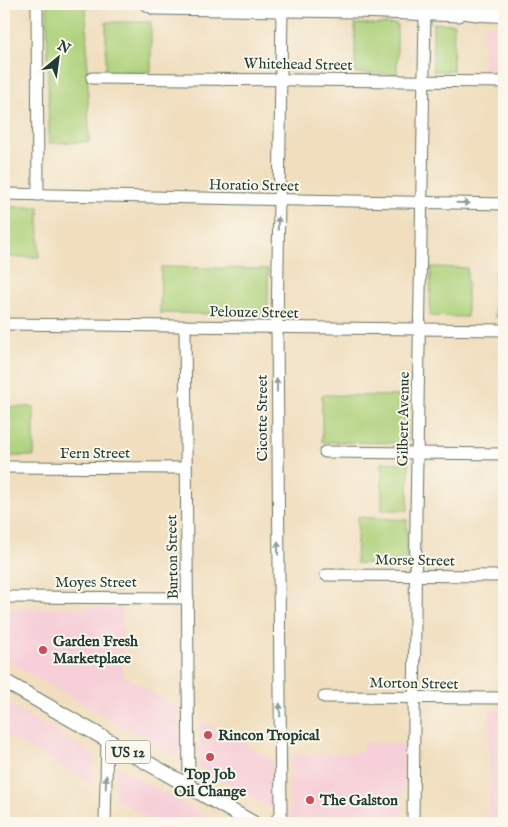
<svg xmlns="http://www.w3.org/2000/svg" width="508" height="827" font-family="'IM FELL English',serif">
<rect width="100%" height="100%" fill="#fbf7ec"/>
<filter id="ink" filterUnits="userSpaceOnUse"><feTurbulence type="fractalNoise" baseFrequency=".02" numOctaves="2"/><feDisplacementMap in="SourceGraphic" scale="10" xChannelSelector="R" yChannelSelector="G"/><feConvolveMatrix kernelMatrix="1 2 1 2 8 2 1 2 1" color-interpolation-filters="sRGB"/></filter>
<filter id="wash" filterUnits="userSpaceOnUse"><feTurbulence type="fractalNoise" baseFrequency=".0096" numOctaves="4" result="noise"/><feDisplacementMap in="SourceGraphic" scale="20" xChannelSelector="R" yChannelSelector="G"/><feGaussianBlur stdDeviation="1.12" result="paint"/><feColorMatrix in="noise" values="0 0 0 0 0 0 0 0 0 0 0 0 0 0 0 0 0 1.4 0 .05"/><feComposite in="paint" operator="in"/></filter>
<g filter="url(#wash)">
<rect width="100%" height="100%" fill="#f0debe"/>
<g fill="#f6cfd8">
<polygon points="484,25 504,25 504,77 483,76"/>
<polygon points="4,607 123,608 123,675 179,708 180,758 4,659"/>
<polygon points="4,702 94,754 94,785 4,735"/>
<polygon points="490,710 504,710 504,823 489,823"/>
<polygon points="200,719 272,759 273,809 199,766"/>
<polygon points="363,743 404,744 402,823 296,823 289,819 290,754 362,753"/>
<polygon points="116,766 219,823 159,823 115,799"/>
</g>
<g fill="#add17a" stroke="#668757">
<polygon points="47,4 86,4 89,142 49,143"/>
<polygon points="106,22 151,22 151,72 106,71"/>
<polygon points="433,23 454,24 453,71 433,71"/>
<polygon points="355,24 397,24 397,74 355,73"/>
<rect x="4" y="207" width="35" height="50"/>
<polygon points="161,267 268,269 268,315 160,313"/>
<polygon points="431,267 467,268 467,317 430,316"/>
<rect x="495" y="271" width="9" height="46"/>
<polygon points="322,395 408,396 407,443 322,442"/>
<rect x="4" y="407" width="30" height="49"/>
<polygon points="382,462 409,463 408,510 382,510"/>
<polygon points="358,517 407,520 406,565 356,563"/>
</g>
</g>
<g filter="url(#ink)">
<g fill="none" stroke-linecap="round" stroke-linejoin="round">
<defs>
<g id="minor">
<polyline points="37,4 38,195"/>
<polyline points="145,4 154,9 359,12 459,16"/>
<polyline points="92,78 504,82"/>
<polyline points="4,194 504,204"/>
<polyline points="4,324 504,330"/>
<polyline points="185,326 189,787"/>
<polyline points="325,452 504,454"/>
<polyline points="4,467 186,468"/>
<polyline points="326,575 504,576"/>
<polyline points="4,597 188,598"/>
<polyline points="324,697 504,698"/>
<polyline points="105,823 107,740"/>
<polyline points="274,823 281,814 277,327 282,11"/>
<polyline points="413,823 416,515 425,16"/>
</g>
<polyline id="major" points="4,681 253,823"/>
<polyline id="highway" points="418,4 481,13 504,14"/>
</defs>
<use href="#minor" stroke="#687564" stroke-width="13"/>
<use href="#major" stroke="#687564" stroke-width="16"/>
<use href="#highway" stroke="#687564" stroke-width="18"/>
<use href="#minor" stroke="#fff" stroke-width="11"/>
<use href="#major" stroke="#fff" stroke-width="14"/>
<use href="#highway" stroke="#fff" stroke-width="16"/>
</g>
<defs><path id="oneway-solid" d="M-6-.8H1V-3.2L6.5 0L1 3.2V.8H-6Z" transform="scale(1.25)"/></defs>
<g fill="#8f9e9a">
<use href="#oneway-solid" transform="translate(463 203) rotate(1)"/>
<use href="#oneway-solid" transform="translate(278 223) rotate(-89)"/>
<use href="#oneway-solid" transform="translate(277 385) rotate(-90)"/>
<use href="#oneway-solid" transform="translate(278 548) rotate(-91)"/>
<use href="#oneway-solid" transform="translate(280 710) rotate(-92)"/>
<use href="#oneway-solid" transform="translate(106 782) rotate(-88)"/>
</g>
</g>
<g fill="#d1495b" stroke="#fbf7ec" stroke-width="2">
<circle cx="43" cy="650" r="5"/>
<circle cx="208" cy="735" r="5"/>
<circle cx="210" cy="757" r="5"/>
<circle cx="310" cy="800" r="5"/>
</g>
<g text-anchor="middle" stroke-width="4" stroke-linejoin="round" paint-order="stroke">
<rect fill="#fbf7ec" stroke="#61756b" stroke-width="1" x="105.5" y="740.5" width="45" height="23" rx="4"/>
<g font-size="14" font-weight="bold" fill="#1f3d34">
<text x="128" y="757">US 12</text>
</g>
<g font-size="15" fill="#1f3d34" stroke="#fbf7ec">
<text transform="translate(298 64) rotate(1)" y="5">Whitehead Street</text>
<text transform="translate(254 185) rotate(1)" y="5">Horatio Street</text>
<text transform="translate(254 312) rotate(1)" y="5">Pelouze Street</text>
<text transform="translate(262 418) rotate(-90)" y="5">Cicotte Street</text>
<text transform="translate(403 419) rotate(-89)" y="5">Gilbert Avenue</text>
<text x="95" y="458">Fern Street</text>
<text transform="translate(172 557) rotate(-91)" y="5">Burton Street</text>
<text transform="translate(415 560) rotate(1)" y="5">Morse Street</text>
<text x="96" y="587">Moyes Street</text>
<text transform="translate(414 683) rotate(1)" y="5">Morton Street</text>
</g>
<g font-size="15" font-weight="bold" fill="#1f3d34" stroke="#fbf7ec" text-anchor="start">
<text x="53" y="646">Garden Fresh<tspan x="53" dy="17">Marketplace</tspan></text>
<text x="218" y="740">Rincon Tropical</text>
<text x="210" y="779" text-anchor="middle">Top Job<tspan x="210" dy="17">Oil Change</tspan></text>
<text x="320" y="805">The Galston</text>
</g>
</g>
<rect width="508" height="827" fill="none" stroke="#fbf7ec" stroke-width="20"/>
<g transform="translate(58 58) rotate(29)" stroke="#fbf7ec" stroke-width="4" paint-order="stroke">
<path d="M0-4L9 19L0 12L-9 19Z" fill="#1f3d34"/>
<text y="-8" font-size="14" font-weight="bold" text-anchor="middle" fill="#1f3d34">N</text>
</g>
</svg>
